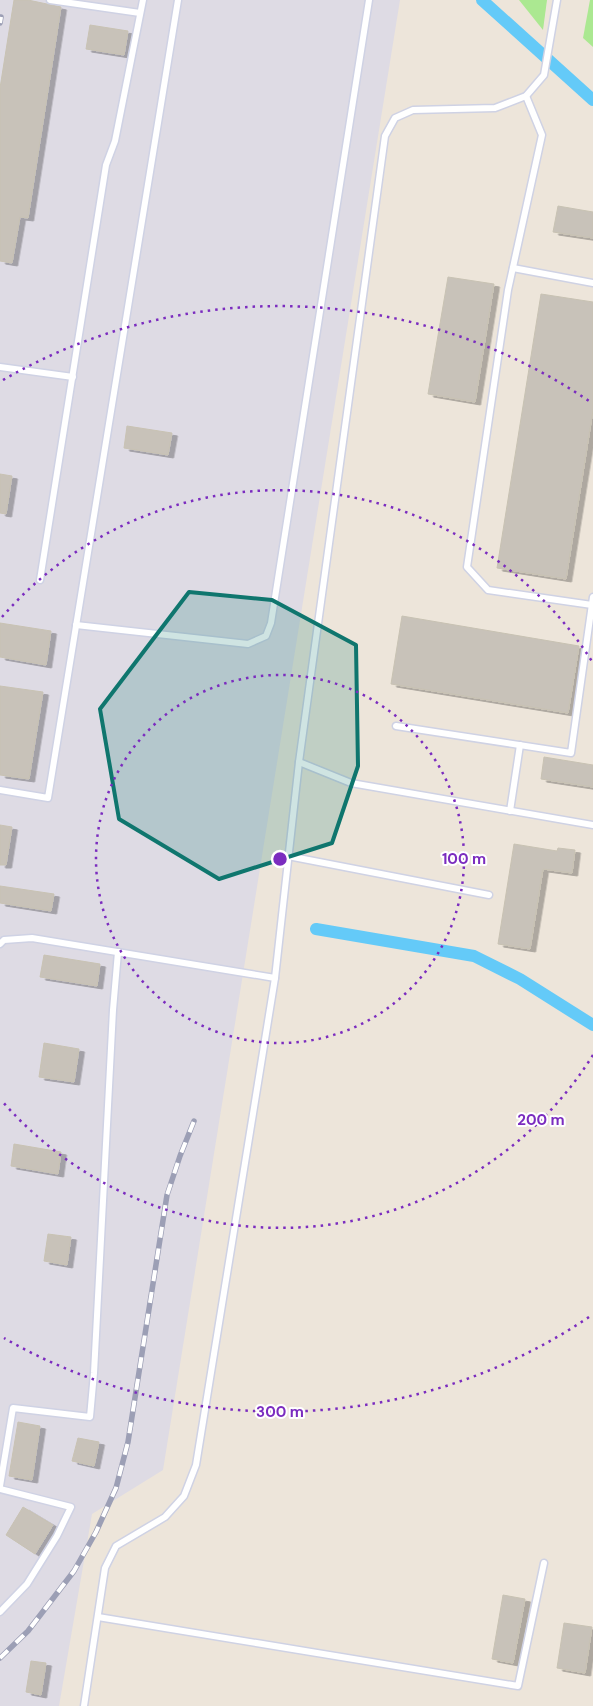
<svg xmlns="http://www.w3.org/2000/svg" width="593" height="1706" font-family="'DM Sans',sans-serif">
<defs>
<filter id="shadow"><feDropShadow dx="5.5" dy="3" stdDeviation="0" flood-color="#0004"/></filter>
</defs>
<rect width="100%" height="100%" fill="#ede5da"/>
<polygon fill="#dedbe4" points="0,0 400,0 163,1470 92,1514 59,1706 0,1706"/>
<g fill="#abe891">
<polygon points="519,0 547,0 543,30"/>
<polygon points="590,0 593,0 593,47 583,38"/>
</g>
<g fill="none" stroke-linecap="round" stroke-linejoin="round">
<g stroke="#64caf8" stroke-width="12">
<polyline points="482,0 593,100"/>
<polyline points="316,929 474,956 520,979 593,1025"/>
</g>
</g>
<g fill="#c8c2b9" stroke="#c8c2b3" filter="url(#shadow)">
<polygon points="14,0 28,0 61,7 28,218 20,217 12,263 0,261 0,88"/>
<polygon points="90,25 128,31 124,55 86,49"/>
<polygon points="558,206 593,212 593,238 553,232"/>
<polygon points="448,277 494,284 475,402 428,394"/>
<polygon points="541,294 593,302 593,410 566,579 497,568"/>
<polygon points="127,426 172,433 168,455 124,448"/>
<polygon points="0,474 12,476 6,514 0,513"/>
<polygon points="402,616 579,646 568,713 391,684"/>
<polygon points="0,623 51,631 46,665 0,657"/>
<polygon points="0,686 43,692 29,779 0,775"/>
<polygon points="544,757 593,765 593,787 541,779"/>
<polygon points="0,825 12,827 6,865 0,865"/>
<polygon points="514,844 557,851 558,848 575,850 572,873 543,869 530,949 498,944"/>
<polygon points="0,886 54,894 51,911 0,903"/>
<polygon points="44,955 100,964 97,986 40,977"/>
<polygon points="44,1043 79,1049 74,1082 39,1077"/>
<polygon points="14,1144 61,1152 58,1174 11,1166"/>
<polygon points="48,1234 71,1237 67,1265 44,1261"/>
<polygon points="18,1422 40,1426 32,1480 9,1476"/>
<polygon points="78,1438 99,1442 94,1466 72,1461"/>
<polygon points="23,1507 53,1525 35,1554 6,1535"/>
<polygon points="503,1595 525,1599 513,1663 492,1659"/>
<polygon points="564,1623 592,1627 585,1673 557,1668"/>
<polygon points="31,1661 46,1663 41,1695 26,1692"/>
</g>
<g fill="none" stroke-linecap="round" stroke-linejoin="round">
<defs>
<g id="lane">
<polyline points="50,0 140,13"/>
<polyline points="526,96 542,135 508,290 467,567 488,590 592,605"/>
<polyline points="513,268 593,283"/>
<polyline points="0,367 73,377"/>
<polyline points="40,580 106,165 115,141 143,0"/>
<polyline points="76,625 248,644 266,636 271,623 369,0"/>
<polyline points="396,726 571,753 593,597"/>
<polyline points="299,762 351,783 593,825"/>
<polyline points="0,790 48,798 178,0"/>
<polyline points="510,811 520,745"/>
<polyline points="288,856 489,895"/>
<polyline points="0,944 4,940 32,938 275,978"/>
<polyline points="0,1486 13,1408 90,1417 94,1373 113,1010 118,952"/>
<polyline points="0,1489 71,1507 57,1536 27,1584 0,1612"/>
<polyline points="98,1617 518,1686 544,1563"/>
<polyline points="84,1706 105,1568 116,1546 165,1517 184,1496 196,1465 275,978 299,762 385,136 395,118 413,110 495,108 526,96 544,75 557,0"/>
</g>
</defs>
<use href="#lane" stroke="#cfd2e4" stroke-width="9"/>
<use href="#lane" stroke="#fff" stroke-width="6"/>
<defs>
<g id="rail">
<polyline points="0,23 1,17"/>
<polyline points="0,1658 28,1631 74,1571 96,1532 116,1488 128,1442 167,1195 180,1156 194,1121"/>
</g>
</defs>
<use href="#rail" stroke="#9c9fb5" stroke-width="5.5"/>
<use href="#rail" stroke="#fff" stroke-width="4" stroke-dasharray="11" stroke-linecap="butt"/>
</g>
<path fill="#0f766e" fill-opacity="0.2" stroke="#0f766e" stroke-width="4" stroke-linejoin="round" d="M189,592L272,600L356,645L358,766L332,843L219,879L119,819L100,709Z"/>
<g fill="none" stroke="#7b2cbf" stroke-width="2.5" stroke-dasharray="2.5 5">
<circle cx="280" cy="859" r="184"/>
<path d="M593 1055A369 369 0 0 1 2 1101M2 617A369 369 0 0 1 593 663"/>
<path d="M589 1317A553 553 0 0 1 4 1338M3 380A553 553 0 0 1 589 401"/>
</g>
<circle cx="280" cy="859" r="8" fill="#7b2cbf" stroke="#fff" stroke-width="2.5"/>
<g font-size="15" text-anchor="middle" font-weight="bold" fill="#7b2cbf" stroke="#fff" stroke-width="4" stroke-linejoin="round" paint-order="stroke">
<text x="464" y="864">100 m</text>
<text x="541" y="1125">200 m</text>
<text x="280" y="1417">300 m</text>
</g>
</svg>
